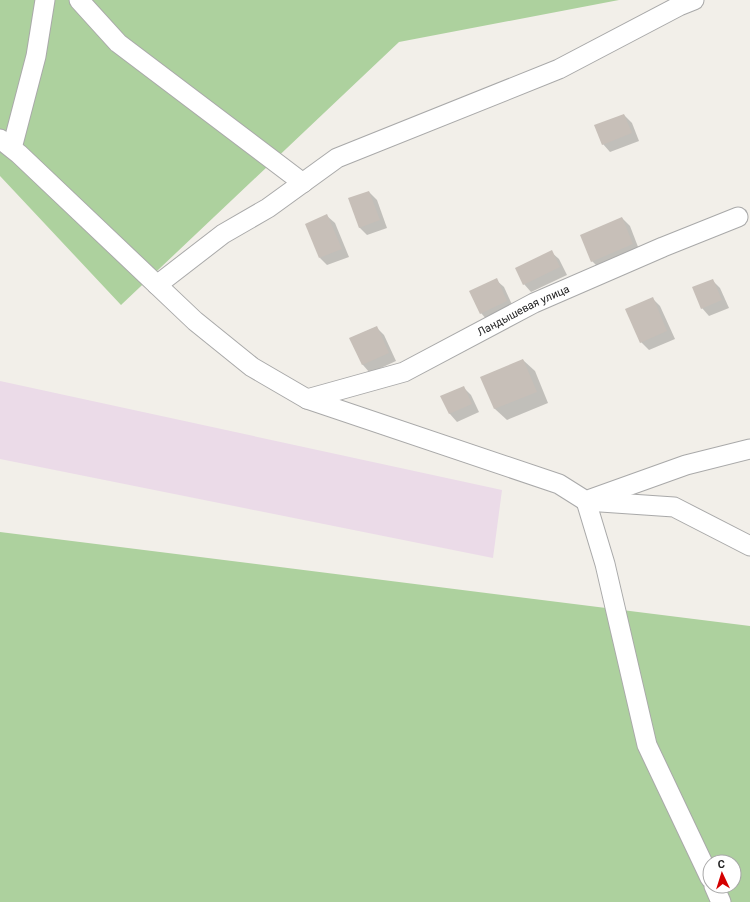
<svg xmlns="http://www.w3.org/2000/svg" width="750" height="902" font-family="Roboto,sans-serif">
<rect width="100%" height="100%" fill="#f2efe9"/>
<polygon fill="#ebdbe8" points="0,381 502,490 493,558 0,459"/>
<g fill="#add19e" fill-rule="evenodd">
<polygon points="0,0 619,0 399,42 121,305 0,176"/>
<path d="M0,532L750,626V902H0ZM710,862H734V886H710Z"/>
</g>
<g fill="#0003">
<polygon points="624,115 632,123 639,141 610,152 603,144"/>
<polygon points="369,192 377,200 387,228 367,235 359,227"/>
<polygon points="327,216 335,223 349,257 327,265 320,258"/>
<polygon points="622,218 630,226 640,252 600,269 592,261"/>
<polygon points="551,252 559,259 567,275 531,292 524,284"/>
<polygon points="496,280 504,287 514,309 488,321 481,313"/>
<polygon points="712,280 720,288 729,308 709,316 702,308"/>
<polygon points="652,298 660,306 675,339 649,350 641,342"/>
<polygon points="376,327 384,335 396,361 370,373 363,365 351,338"/>
<polygon points="523,360 535,371 548,403 507,420 495,409 482,377"/>
<polygon points="463,387 471,395 479,412 457,422 450,414 442,397"/>
</g>
<g fill="#c7bfb8">
<polygon points="624,114 632,133 602,145 594,125"/>
<polygon points="369,191 380,220 359,228 348,198"/>
<polygon points="327,214 342,249 319,258 305,224"/>
<polygon points="622,217 633,244 591,262 580,235"/>
<polygon points="552,250 560,267 523,285 515,268"/>
<polygon points="497,278 507,301 480,314 469,291"/>
<polygon points="713,279 722,300 701,309 692,287"/>
<polygon points="653,297 667,331 640,343 625,309"/>
<polygon points="377,326 389,353 362,365 349,338"/>
<polygon points="523,359 537,392 494,409 480,377"/>
<polygon points="464,386 472,404 449,414 440,396"/>
</g>
<g fill="none" stroke-linecap="round" stroke-linejoin="round">
<defs>
<g id="minor">
<polyline points="79,0 118,43 303,183"/>
<polyline points="0,139 19,154 195,321 252,367 307,399 559,484 586,501 674,507 750,546"/>
<polyline points="12,148 36,56 45,0"/>
<polyline points="157,285 223,234 268,208 337,158 559,69 679,6 694,0"/>
<path id="s1" d="M307,399L404,372L534,303L663,247L738,217"/>
<polyline points="591,499 686,465 750,449"/>
<polyline points="586,501 605,564 647,745 710,878"/>
<polyline points="714,886 721,902"/>
</g>
</defs>
<use href="#minor" stroke="#a9a9a9" stroke-width="21"/>
<use href="#minor" stroke="#fff" stroke-width="19"/>
</g>
<g text-anchor="middle" stroke-width="3" stroke-linejoin="round" paint-order="stroke">
<g font-size="11" fill="#222" stroke="#fff">
<text dy="4" stroke="none"><textPath href="#s1" startOffset="235">Ландышевая улица</textPath></text>
</g>
</g>
<g transform="translate(722 874) rotate(356)"><circle r="19" fill="#ffffff" stroke="#a7a7a7"/>
<path d="M0-3L7 15L0 10L-7 15Z" fill="#d40000"/>
<text y="-6" font-size="11" font-weight="bold" text-anchor="middle" fill="#222222">С</text>
</g>
</svg>
